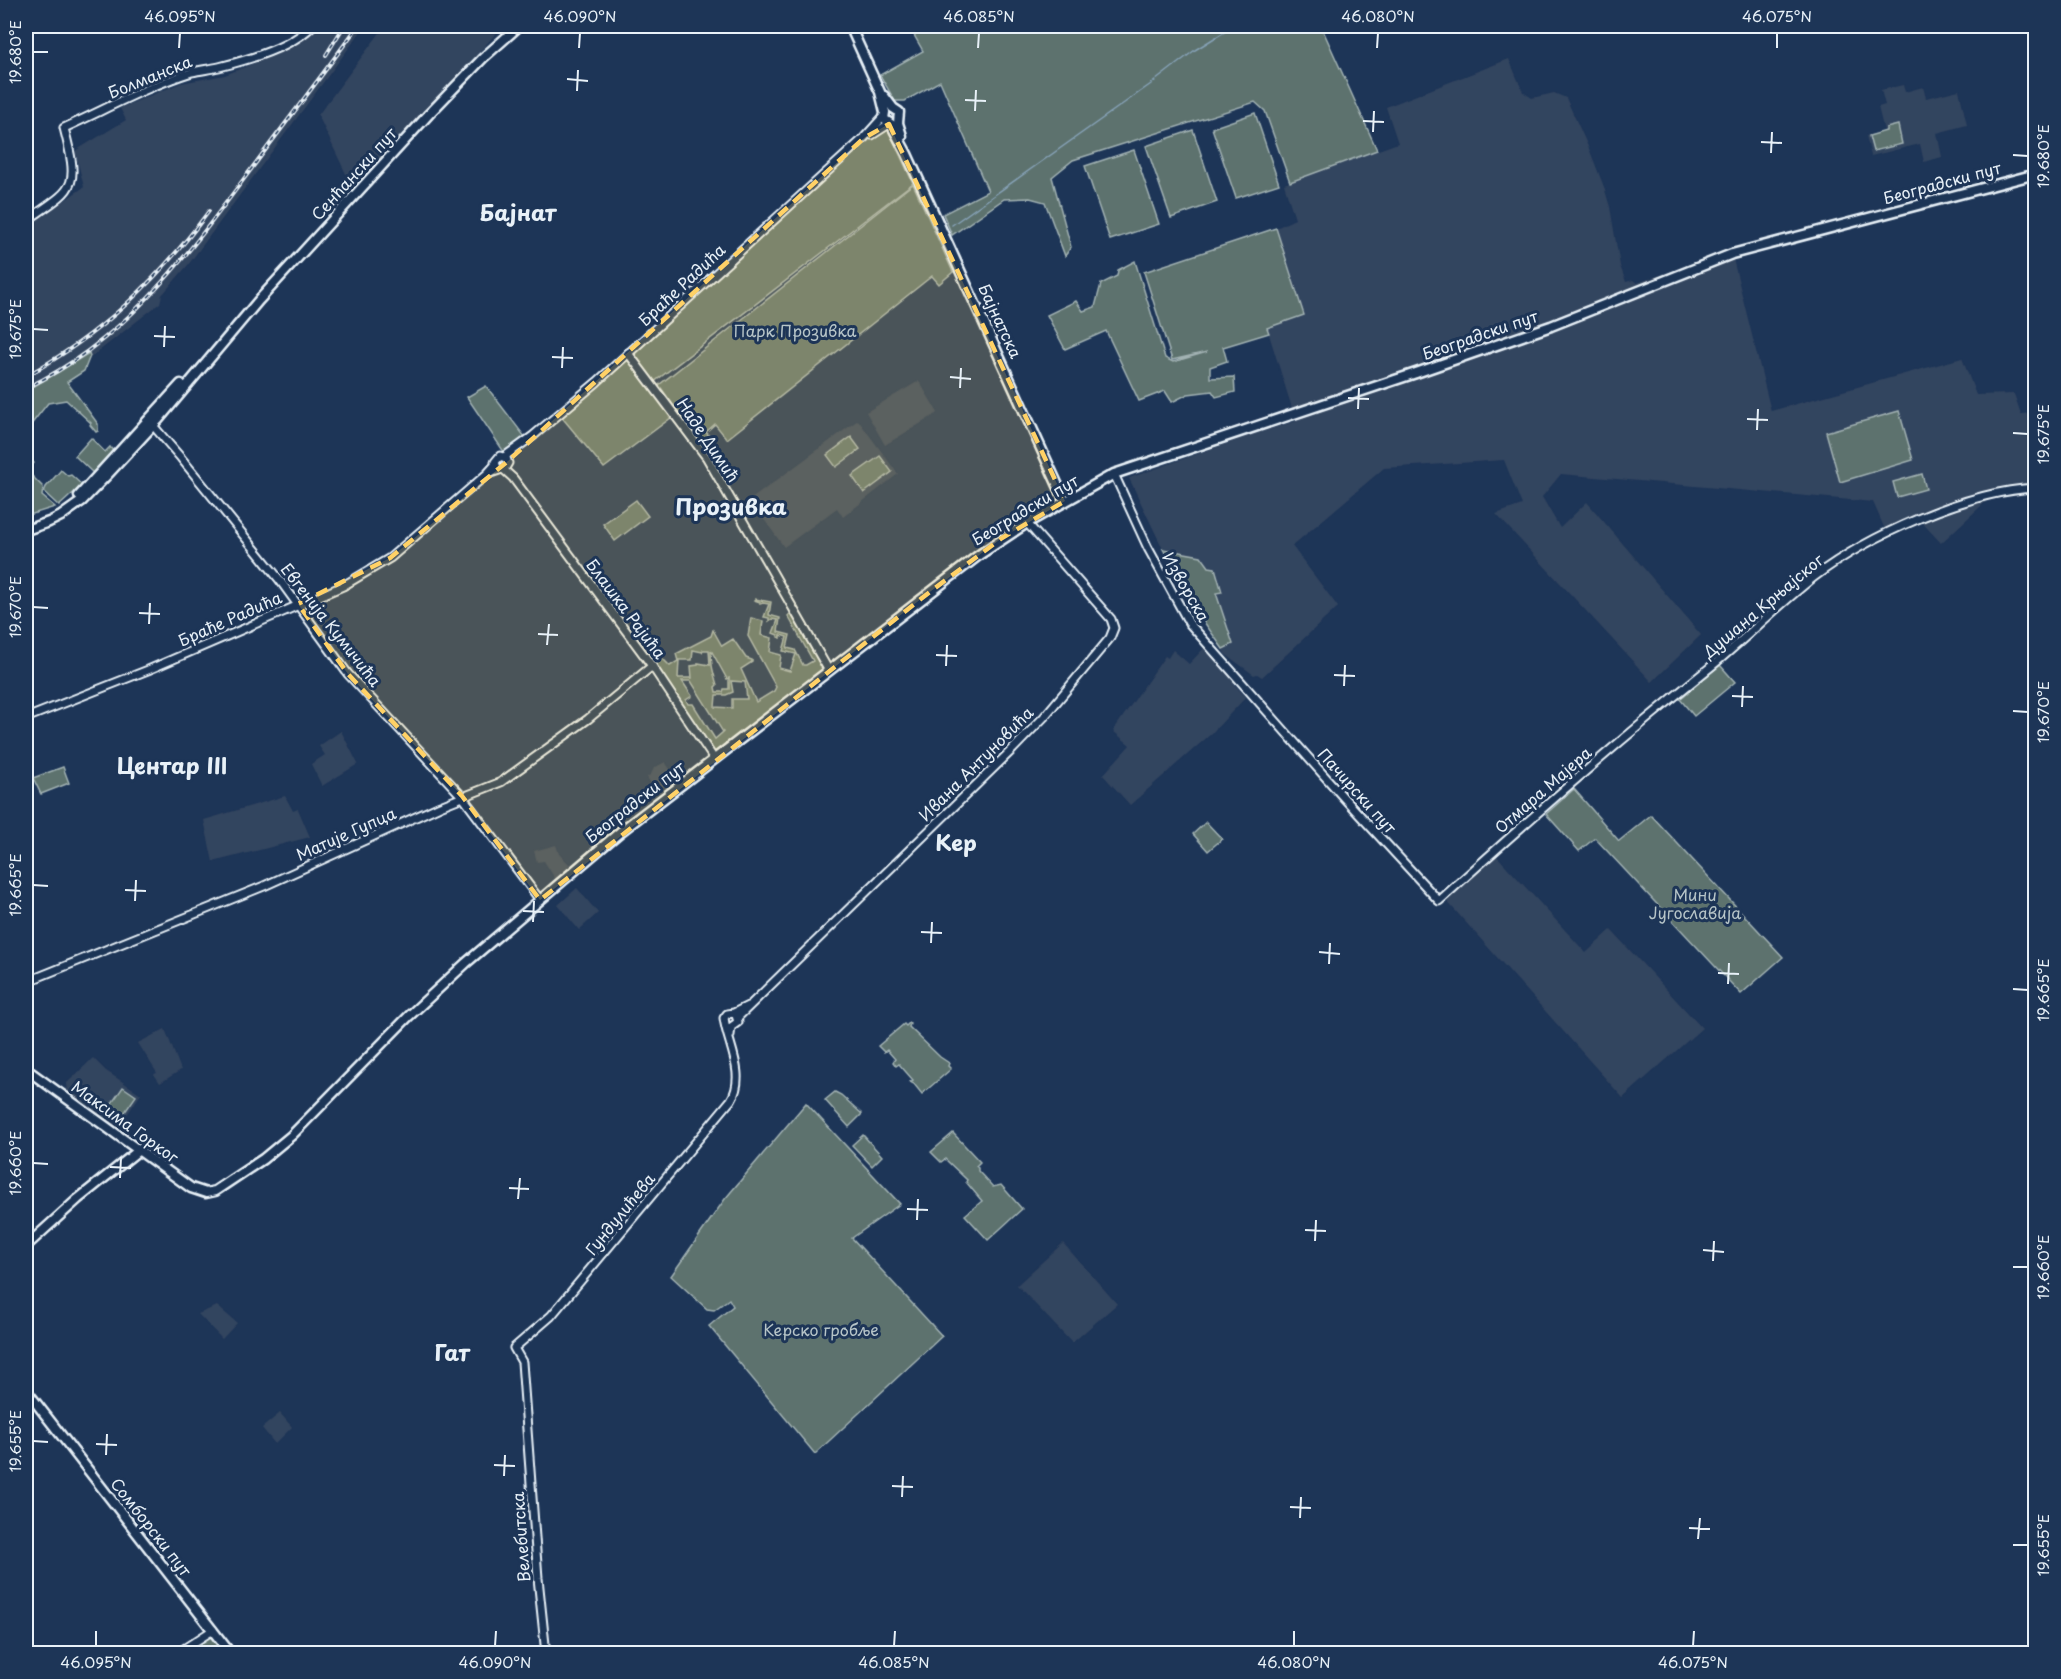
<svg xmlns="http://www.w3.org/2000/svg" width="2061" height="1679" font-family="'Playpen Sans',sans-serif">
<rect width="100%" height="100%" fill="#1d3557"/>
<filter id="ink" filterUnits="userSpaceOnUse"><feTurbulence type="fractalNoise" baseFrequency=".0167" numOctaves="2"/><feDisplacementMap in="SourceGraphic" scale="12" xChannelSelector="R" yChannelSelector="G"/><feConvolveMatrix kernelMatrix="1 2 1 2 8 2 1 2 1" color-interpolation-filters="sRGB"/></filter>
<g filter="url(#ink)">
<g fill="#33445e">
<polygon points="317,26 365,26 188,265 162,295 160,303 90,358 26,395 26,227 84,187 75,151 126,120 120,108 181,83 225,75 252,64 296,43 310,34"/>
<polygon points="385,26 503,26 371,171 367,167 347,176 318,115"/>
<polygon points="1509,59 1523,92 1532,98 1554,93 1566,98 1590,151 1604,187 1610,207 1620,266 1626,282 1633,280 1637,283 1731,251 1771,411 1962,358 1976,395 2014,394 2021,414 2035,413 2035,489 1994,494 1941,543 1917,517 1887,534 1873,502 1561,474 1542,497 1560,528 1587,502 1701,635 1652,682 1496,514 1522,505 1504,460 1384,468 1292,546 1338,607 1262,677 1257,674 1254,675 1225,654 1163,549 1129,478 1254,434 1296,421 1267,328 1304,315 1276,228 1295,219 1284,184 1398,143 1386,107"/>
<polygon points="1903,85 1905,92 1923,87 1926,98 1959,90 1967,125 1937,133 1942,157 1924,162 1920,144 1871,156 1866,136 1884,131 1878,107 1885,105 1881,90"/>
<polygon points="919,381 938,413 885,445 866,412"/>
<polygon points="858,420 898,474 843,517 837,508 784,547 750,500"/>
<polygon points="1206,646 1236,679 1234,684 1246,697 1212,733 1130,805 1103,775 1130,745 1113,731 1165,656 1168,658 1173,650 1189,664"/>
<polygon points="341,731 358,764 322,786 311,764 325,755 319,746"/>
<polygon points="665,762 676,778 662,788 657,781 651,784 647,777 651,774 654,768"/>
<polygon points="285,796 293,811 298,809 310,837 213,862 204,820"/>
<polygon points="556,845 559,854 571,866 556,880 544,861 537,862 534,851"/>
<polygon points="1495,854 1586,953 1611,930 1702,1028 1623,1098 1444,898"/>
<polygon points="577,888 598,913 579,930 558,905"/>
<polygon points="165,1029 181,1070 160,1083 154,1074 157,1073 138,1043"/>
<polygon points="93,1058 106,1071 141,1094 118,1128 68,1095 67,1083"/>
<polygon points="1063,1243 1117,1304 1072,1343 1017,1285"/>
<polygon points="217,1306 237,1323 222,1339 198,1314"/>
<polygon points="280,1413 292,1427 275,1444 262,1428"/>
</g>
<g fill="#5d726e" stroke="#a2b2b3" stroke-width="1.5" fill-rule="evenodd">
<polygon points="935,26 1321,26 1377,150 1290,182 1265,111 1255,102 1073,160 1052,177 1071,247 1065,256 1045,202 1030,198 1004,199 952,235 943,214 988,191 940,81 905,101 895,101 880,75 923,51 914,35"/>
<polygon points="1255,113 1279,184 1236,198 1212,128"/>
<polygon points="1898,125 1902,144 1873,151 1869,136 1886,131 1886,128"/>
<polygon points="887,127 913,183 649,386 672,417 604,468 560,415 627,360 863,141"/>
<polygon points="1193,130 1217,202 1171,218 1146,146"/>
<polygon points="1134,150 1159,224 1110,240 1085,166"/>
<polygon points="913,184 953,272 939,284 932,276 727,439 715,424 706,432 717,446 708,454 659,385"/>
<polygon points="1276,228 1304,315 1267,328 1269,333 1223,347 1227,361 1210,367 1210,378 1234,377 1235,392 1216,397 1212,391 1188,394 1172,402 1165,391 1139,401 1106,331 1065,349 1047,315 1076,301 1083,311 1095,307 1101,284 1117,276 1118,270 1135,261 1165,358 1173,362 1207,352 1172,360 1144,272"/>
<polygon points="89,353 90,356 84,371 67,382 98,424 98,431 96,432 90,425 91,423 66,400 48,403 26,431 26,391"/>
<polygon points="486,386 525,437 504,452 467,397"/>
<polygon points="1899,411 1913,460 1840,482 1826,432"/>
<polygon points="851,437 860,449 836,467 827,455"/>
<polygon points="91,438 105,452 110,447 113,451 93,473 75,456"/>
<polygon points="26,455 34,463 27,471 43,487 42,496 55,507 26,516"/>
<polygon points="880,456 892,472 864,493 852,476"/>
<polygon points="61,470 68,476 71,475 82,485 59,506 44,492 46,487"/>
<polygon points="1922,474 1926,489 1897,497 1893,482"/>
<polygon points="636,500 648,516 615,541 603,524"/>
<polygon points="1163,549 1201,556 1209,567 1215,568 1222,592 1216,593 1233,644 1223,649 1202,619"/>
<path d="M755,599L771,602L769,615L780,618L778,632L790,635L787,648L795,650L803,665H806L813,661L788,616L794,610L829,671L714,759L652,666L663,659L670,666L678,661L676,654L711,636L713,630L722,646L733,639L746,658L752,660V662L741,669L756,702L774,691L776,687L748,636L751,618L763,621L761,635L772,638L770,652L781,655L779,668L790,671L796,654L783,651L787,637L781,635V638L778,637V635L773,633L778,620L772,619L769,621V618L764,617L769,604L763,603L760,604V602L754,600ZM693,650L702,652L703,650H709L710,665L698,663V665L691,666L692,678H678L679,660H692ZM711,650L727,679L729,678V689H724L723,692H716L715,687L717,685C713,671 711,666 711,650ZM682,681H691L723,732L715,739L693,704H688L686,700L692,696ZM731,681L745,682L747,699H732V708L715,707L716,695H726L733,692Z"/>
<polygon points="1720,665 1735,682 1694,716 1680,699"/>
<polygon points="63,767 69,783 41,794 33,778"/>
<polygon points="1574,789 1619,841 1651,815 1783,957 1741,994 1595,838 1579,851 1546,814"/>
<polygon points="1206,822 1222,839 1208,851 1193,834"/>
<polygon points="909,1023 910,1024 909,1027 940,1057 949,1063 948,1066 951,1069 922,1094 914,1084 910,1082 913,1080 899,1064 896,1066 893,1062 895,1059 887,1050 884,1052 878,1046 904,1024 906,1026"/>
<polygon points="123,1087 136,1096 118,1122 105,1113"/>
<polygon points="835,1092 841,1095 862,1114 849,1127 825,1100"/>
<polygon points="806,1103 900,1204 852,1238 942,1336 815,1454 709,1326 733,1306 729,1299 714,1310 707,1309 671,1276 725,1199"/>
<polygon points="953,1133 980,1162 976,1166 978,1168 978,1171 993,1187 1001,1185 1022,1209 988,1240 965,1215 982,1201 966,1182 967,1180 945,1159 941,1162 931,1152"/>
<polygon points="863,1135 882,1156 872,1166 852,1145"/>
<polygon points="212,1633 228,1654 179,1654"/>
</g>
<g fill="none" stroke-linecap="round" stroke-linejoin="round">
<polyline stroke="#86a2b7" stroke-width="1.5" points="952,225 1151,84 1195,50 1234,26"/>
<defs>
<g id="minor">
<polyline points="872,135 889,124"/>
<path d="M26,221C75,187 80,190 64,128C106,109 148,86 192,72C201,70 210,69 219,67C248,60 291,47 312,26"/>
<polyline points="628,353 707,458 829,671"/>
<polyline points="150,422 181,458 279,579 348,674 462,796 540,900"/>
<polyline points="504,457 533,436 597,382 864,138 883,117"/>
<polyline points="503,469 513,478 652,666 714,759"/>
<polyline points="488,474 505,468 508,463 506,458 500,456 495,462 497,468"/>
<path d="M1114,474L1148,548L1189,623L1344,798L1439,901C1527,821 1616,743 1708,669C1744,640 1777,606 1814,577C1868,536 1967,491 2036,488"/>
<polyline points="26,718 148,670 343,586 390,558 487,474 495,465"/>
<polyline points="26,982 264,886 440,806 501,782 588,719 652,666"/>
<polyline points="738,1017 1013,749 1044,717 1110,638 1114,628 1111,619 1027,523"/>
<polyline points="730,1035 731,1027 738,1022 736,1015"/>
<polyline points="176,1654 213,1630"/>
<path d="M546,1654L538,1578L522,1362L514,1348L551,1316L731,1100C747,1075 727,1043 724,1018L727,1014L734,1013L748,1006"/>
</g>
<g id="major">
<polyline points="850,26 880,92 885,112 884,119 891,124 907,154 1065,501"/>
<polyline points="884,96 893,108 899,112 898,123 902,136"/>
<polyline points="79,496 181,384"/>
<polyline points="26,530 49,522 61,516 82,501 109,473 159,419 259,300 429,114 483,58 519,26"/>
<polyline points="26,1069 191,1188 206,1193 215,1191 263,1159 292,1135 409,1016 466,963 620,832 979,555 1027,523 1114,474 1416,373 1551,326 1732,254 2036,174"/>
<polyline points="26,1246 78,1199 139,1150"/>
<polyline points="26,1390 231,1654"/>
</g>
</defs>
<use href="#minor" stroke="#e8f1f8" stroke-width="11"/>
<use href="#major" stroke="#e8f1f8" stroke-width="13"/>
<use href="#minor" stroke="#1d3557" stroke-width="7"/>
<use href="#major" stroke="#1d3557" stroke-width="8"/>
<defs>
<g id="rail">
<polyline points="326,55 344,26"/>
<path d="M26,376C102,334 157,281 209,211"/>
<path d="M26,388C126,341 188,254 252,168C287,121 323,74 358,26"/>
</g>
</defs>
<use href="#rail" stroke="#e8f1f8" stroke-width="4"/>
<use href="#rail" stroke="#1d3557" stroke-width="1.5" stroke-dasharray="4.5" stroke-linecap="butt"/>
</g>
</g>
<path fill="#ffd166" fill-opacity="0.2" stroke="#ffd166" stroke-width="4.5" stroke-dasharray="12 8" stroke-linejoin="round" d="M889,124L1065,501L1002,538L931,591L540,900L462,796L348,674L298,604L390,558L508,461L864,138Z"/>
<path fill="none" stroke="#e8f1f8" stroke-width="2" d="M179,48L180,33M579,48L580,33M978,48L979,33M1377,48L1378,33M1777,48V33M33,52H48M567,79L588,81M577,91L578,70M965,100L986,101M975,111L976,90M1363,121L1384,122M1373,132L1374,111M1761,142L1782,143M1771,153L1772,132M2013,155L2028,156M33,329L48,330M154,336L175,337M164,347L165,326M552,357L573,358M562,368L563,347M950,377L971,379M960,388L961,368M1348,398L1369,399M1358,409L1359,388M1747,419L1768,420M1757,430L1758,409M2013,433L2028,434M33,607L48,608M139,613L160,614M149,624L150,603M538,634L558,635M547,645L549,624M936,655L957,656M946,666L947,645M1334,675L1355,676M1344,686L1345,665M1732,696L1753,697M1742,707L1743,686M2013,711L2028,712M33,885L48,886M125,890L146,891M135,901L136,880M523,911L544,912M533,922L534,901M921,932L942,933M931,943L932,922M1319,952L1340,954M1329,964L1330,943M1718,973L1739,974M1728,984L1729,963M2013,989L2028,990M33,1163L48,1164M110,1167L131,1168M120,1178L121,1157M509,1188L529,1189M518,1199L520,1178M907,1209L928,1210M917,1220L918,1199M1305,1230L1326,1231M1315,1241L1316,1220M1703,1250L1724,1252M1713,1261L1714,1241M2013,1267H2028M33,1441L48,1442M96,1444L117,1445M106,1455L107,1434M494,1465L515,1466M504,1476L505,1455M892,1486L913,1487M902,1497L903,1476M1290,1507L1311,1508M1300,1518L1301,1497M1689,1528L1710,1529M1698,1539L1700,1518M2013,1545H2028M96,1646V1631M495,1646L496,1631M894,1646L895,1631M1294,1646V1631M1693,1646L1694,1631"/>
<g text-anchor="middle" stroke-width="6" stroke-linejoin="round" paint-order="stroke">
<g font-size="16" fill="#e8f1f8" stroke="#1d3557">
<text transform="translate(150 77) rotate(-22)" y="6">Болманска</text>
<text transform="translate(354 174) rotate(-48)" y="6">Сенћански пут</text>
<text transform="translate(1942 183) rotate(-15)" y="6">Београдски пут</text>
<text transform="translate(682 285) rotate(-43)" y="6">Браће Радића</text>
<text transform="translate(1000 321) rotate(65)" y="6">Бајнатска</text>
<text transform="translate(1480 335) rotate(-19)" y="6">Београдски пут</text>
<text transform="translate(708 440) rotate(56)" y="6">Наде Димић</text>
<text transform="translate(1025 510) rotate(-31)" y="6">Београдски пут</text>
<text transform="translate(1186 587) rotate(60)" y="6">Изворска</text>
<text transform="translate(1763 606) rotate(-40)" y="6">Душана Крњајског</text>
<text transform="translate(626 609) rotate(53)" y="6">Блашка Рајића</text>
<text transform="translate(230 619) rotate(-24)" y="6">Браће Радића</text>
<text transform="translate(331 625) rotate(52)" y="6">Евгенија Кумичића</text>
<text transform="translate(976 764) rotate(-45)" y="6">Ивана Антуновића</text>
<text transform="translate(1543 790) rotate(-41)" y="6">Отмара Мајера</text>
<text transform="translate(1357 791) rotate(48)" y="6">Пачирски пут</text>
<text transform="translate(635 802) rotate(-38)" y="6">Београдски пут</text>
<text transform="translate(346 834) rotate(-24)" y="6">Матије Гупца</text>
<text transform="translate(125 1122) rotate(36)" y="6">Максима Горког</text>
<text transform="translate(620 1214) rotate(-51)" y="6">Гундулићева</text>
<text transform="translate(151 1527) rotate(52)" y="6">Сомборски пут</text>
<text transform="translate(521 1537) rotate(-94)" y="6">Велебитска</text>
</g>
<g font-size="16" fill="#b7c5c8" stroke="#1d3557">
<text x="795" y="337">Парк Прозивка</text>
<text x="1695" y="901">Мини<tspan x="1695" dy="18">Југославија</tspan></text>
<text x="821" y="1336">Керско гробље</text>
</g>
<g font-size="22" font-weight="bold" fill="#e8f1f8" stroke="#1d3557">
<text x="518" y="221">Бајнат</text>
<text x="731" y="515">Прозивка</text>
<text x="172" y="774">Центар III</text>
<text x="956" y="851">Кер</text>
<text x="452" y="1361">Гат</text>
</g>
</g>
<rect width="2061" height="1679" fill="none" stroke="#1d3557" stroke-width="66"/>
<rect x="33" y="33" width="1995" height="1613" fill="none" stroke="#e8f1f8" stroke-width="2"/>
<g font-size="15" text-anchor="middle" fill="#e8f1f8">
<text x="180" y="22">46.095°N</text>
<text x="580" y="22">46.090°N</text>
<text x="979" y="22">46.085°N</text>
<text x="1378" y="22">46.080°N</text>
<text x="1777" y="22">46.075°N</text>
<text transform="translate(16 52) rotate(-90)" y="5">19.680°E</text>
<text transform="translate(2044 156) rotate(-90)" y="5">19.680°E</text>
<text transform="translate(16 329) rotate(-90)" y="5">19.675°E</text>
<text transform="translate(2044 434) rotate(-90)" y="5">19.675°E</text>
<text transform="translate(16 607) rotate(-90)" y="5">19.670°E</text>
<text transform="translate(2044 712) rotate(-90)" y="5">19.670°E</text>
<text transform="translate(16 885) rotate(-90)" y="5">19.665°E</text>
<text transform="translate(2044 990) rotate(-90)" y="5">19.665°E</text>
<text transform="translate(16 1163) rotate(-90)" y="5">19.660°E</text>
<text transform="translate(2044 1267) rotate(-90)" y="5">19.660°E</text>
<text transform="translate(16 1441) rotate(-90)" y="5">19.655°E</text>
<text transform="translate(2044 1545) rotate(-90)" y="5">19.655°E</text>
<text x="96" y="1668">46.095°N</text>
<text x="495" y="1668">46.090°N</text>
<text x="894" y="1668">46.085°N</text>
<text x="1294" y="1668">46.080°N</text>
<text x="1693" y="1668">46.075°N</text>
</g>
</svg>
